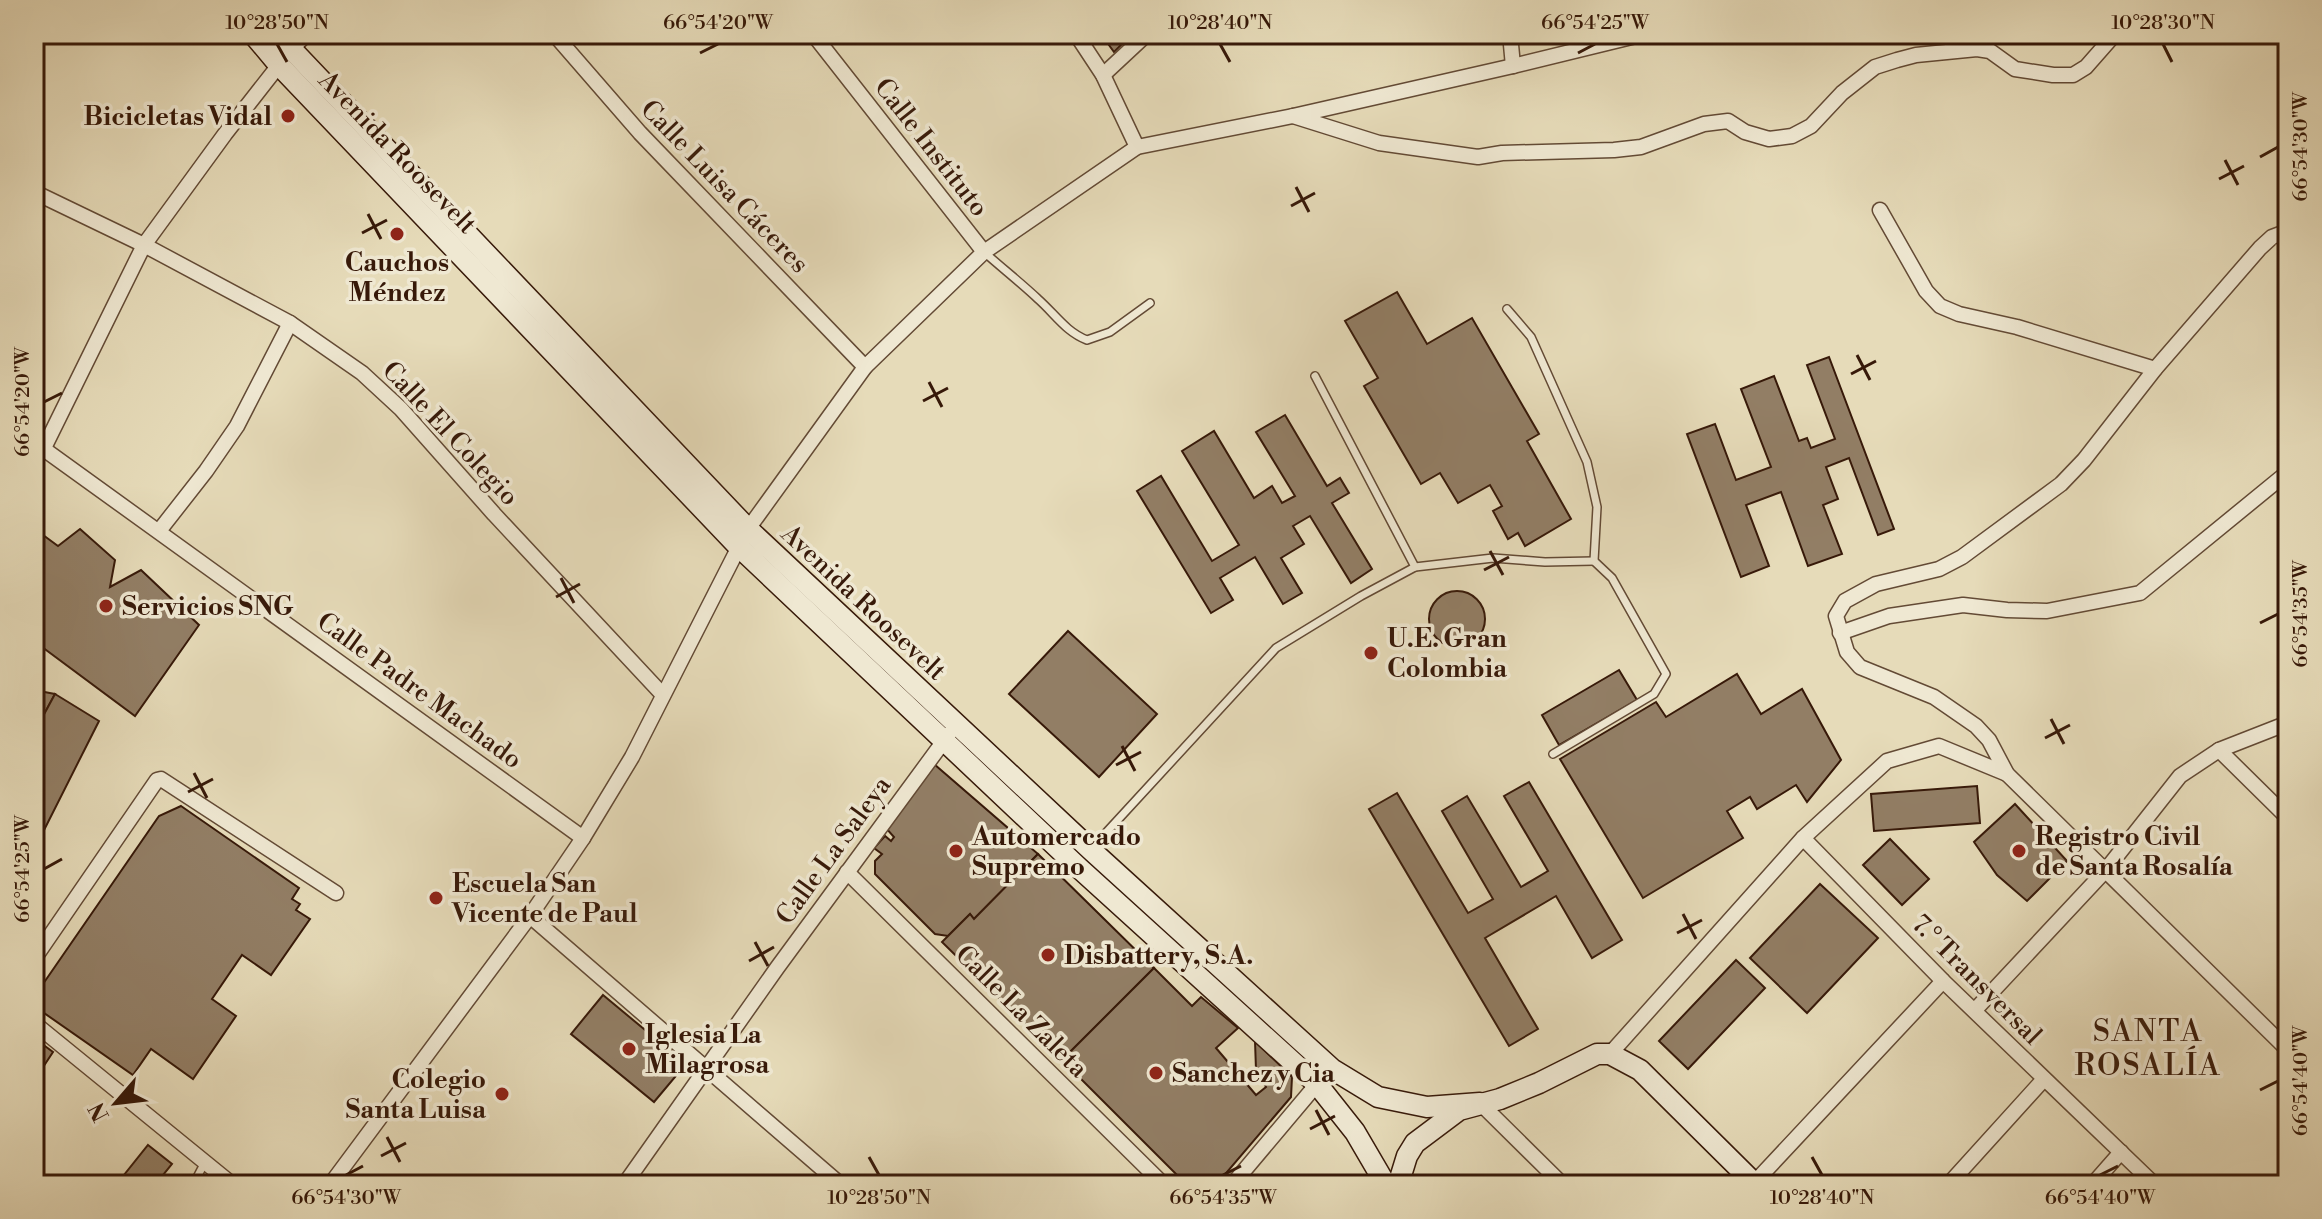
<svg xmlns="http://www.w3.org/2000/svg" width="2322" height="1219" font-family="'Libre Bodoni',serif">
<rect width="100%" height="100%" fill="#e6dbb9"/>
<filter id="stains"><feTurbulence type="fractalNoise" baseFrequency=".0025" numOctaves="4"/><feColorMatrix values="0 0 0 0 .2 0 0 0 0 .09 0 0 0 0 .02 0 0 0 .5 -.17"/></filter>
<radialGradient id="worn" r=".72"><stop offset=".6" stop-color="#630" stop-opacity="0"/><stop offset="1" stop-color="#630" stop-opacity=".3"/></radialGradient>
<g fill="#927e65" stroke="#371909" stroke-width="2">
<polygon points="1101,34 1132,34 1114,52"/>
<polygon points="1397,292 1427,344 1472,318 1539,434 1527,441 1571,519 1525,546 1518,533 1508,539 1493,511 1502,506 1490,485 1458,503 1440,473 1421,484 1364,386 1378,378 1345,321"/>
<polygon points="1829,357 1894,529 1878,535 1849,458 1826,467 1838,499 1823,505 1842,554 1808,566 1781,492 1746,505 1769,566 1741,577 1687,434 1715,424 1736,480 1771,467 1741,389 1774,376 1799,441 1807,438 1811,448 1835,439 1807,365"/>
<polygon points="1285,415 1327,486 1340,478 1349,493 1332,503 1372,569 1351,583 1310,516 1293,526 1304,544 1281,558 1302,593 1283,604 1255,557 1220,578 1233,600 1211,613 1137,491 1161,476 1212,561 1239,545 1182,451 1214,431 1254,498 1272,486 1282,503 1295,496 1256,432"/>
<polygon points="80,529 115,560 110,587 141,570 199,625 135,716 34,641 34,545 39,532 58,546"/>
<circle cx="1457" cy="619" r="28"/>
<polygon points="1068,631 1157,714 1099,777 1009,694"/>
<polygon points="1619,670 1637,700 1559,745 1542,715"/>
<polygon points="1737,674 1761,714 1802,689 1841,760 1807,802 1796,785 1757,809 1750,797 1727,811 1743,838 1643,898 1560,759 1656,702 1666,717"/>
<polygon points="34,690 55,694 34,733"/>
<polygon points="55,694 99,721 34,850 34,733"/>
<polygon points="934,764 1038,854 974,919 970,914 948,936 935,934 875,874 875,861 882,854 874,848 885,836 891,841 894,837 885,827"/>
<polygon points="1529,782 1622,940 1592,958 1556,896 1485,938 1538,1029 1509,1046 1369,809 1397,793 1468,913 1493,899 1442,811 1467,796 1521,887 1548,871 1504,796"/>
<polygon points="1977,786 1980,823 1874,831 1871,794"/>
<polygon points="2015,804 2067,861 2027,901 1997,875 1974,842"/>
<polygon points="181,806 299,888 292,899 300,904 296,910 310,919 271,975 242,955 212,999 236,1016 193,1079 151,1049 133,1075 34,1006 34,997 159,816"/>
<polygon points="1890,839 1929,879 1902,905 1863,865"/>
<polygon points="1038,854 1154,968 1062,1060 942,942 970,914 974,919"/>
<polygon points="1820,884 1878,938 1807,1013 1750,958"/>
<polygon points="1736,960 1765,988 1688,1069 1659,1041"/>
<polygon points="1154,968 1192,1006 1201,997 1238,1028 1216,1048 1256,1095 1266,1087 1256,1070 1255,1041 1292,1077 1291,1097 1216,1185 1187,1185 1062,1060"/>
<polygon points="603,995 686,1064 654,1102 571,1034"/>
<polygon points="34,1038 53,1052 34,1081"/>
<polygon points="148,1145 172,1164 155,1185 116,1185"/>
</g>
<g fill="none" stroke-linecap="round" stroke-linejoin="round">
<defs>
<g id="lane">
<path d="M984,252C1002,268 1021,283 1038,299C1055,314 1066,332 1087,340L1110,332L1150,303"/>
<polyline points="1507,309 1531,337 1587,462 1597,507 1594,561 1612,578 1666,674 1654,694 1553,754"/>
<polyline points="1315,376 1415,567"/>
<polyline points="1091,849 1276,648 1361,596 1415,567 1493,558 1545,562 1594,561"/>
<polyline points="193,1185 205,1162"/>
</g>
<g id="street">
<polyline points="554,34 640,133 865,367"/>
<polyline points="813,34 984,252"/>
<polyline points="1076,34 1103,75 1137,147"/>
<polyline points="1510,34 1513,66"/>
<polyline points="291,49 307,34"/>
<polyline points="1103,75 1147,34"/>
<polyline points="1293,116 1379,143 1478,157 1502,153 1614,150 1641,147 1704,124 1728,121 1745,132 1769,139 1792,136 1811,126 1842,93 1875,67 1897,60 1916,55 1977,49 1990,51 2015,69 2053,75 2073,75 2086,67 2115,34"/>
<polyline points="34,192 144,245 290,323 362,373 401,409 494,514 663,695"/>
<polyline points="1880,210 1926,291 1940,306 1959,314 2017,327 2155,369"/>
<polyline points="2288,231 2272,237 2260,248 2155,369 2084,460 2061,484 1962,557 1939,569 1876,584 1845,601 1836,616 1847,652 1860,667 1934,697 1976,726 1989,740 2007,774 2288,1050"/>
<polyline points="34,442 583,838"/>
<polyline points="44,448 144,245 225,134 279,65"/>
<polyline points="159,531 206,471 237,426 290,323"/>
<polyline points="1840,633 1889,616 1963,605 2007,610 2047,611 2140,593 2288,472"/>
<polyline points="2219,750 2288,818"/>
<polyline points="1803,838 1943,981 2155,1185"/>
<polyline points="847,872 1164,1185"/>
<polyline points="530,916 841,1185"/>
<polyline points="34,959 157,780 161,779 336,893"/>
<polyline points="1975,1010 2105,871 2180,776 2219,750 2288,723"/>
<polyline points="34,1023 233,1185"/>
<polyline points="1610,1054 1803,838 1887,761 1939,746 2007,774"/>
<polyline points="1480,1103 1563,1185"/>
<polyline points="1754,1183 1943,981"/>
<polyline points="330,1185 530,916 583,838 632,757 748,529 865,367 984,252 1137,147 1293,116 1513,66 1644,34"/>
<polyline points="624,1185 777,968 949,734"/>
<polyline points="1232,1185 1317,1084"/>
<polyline points="1948,1185 2044,1079"/>
<polyline points="2092,1185 2121,1152"/>
</g>
<g id="secondary">
<polyline points="253,34 279,65 738,546 1079,868 1317,1084 1355,1132 1386,1185"/>
<polyline points="277,34 748,529 1091,850 1332,1069 1378,1097 1427,1107 1480,1103"/>
<polyline points="1398,1185 1407,1156 1415,1143 1459,1110 1500,1099 1539,1083 1597,1054 1610,1054 1640,1070 1756,1185"/>
</g>
</defs>
<use href="#lane" stroke="#634a35" stroke-width="10"/>
<use href="#street" stroke="#634a35" stroke-width="17"/>
<use href="#secondary" stroke="#371909" stroke-width="23"/>
<use href="#lane" stroke="#efe8d2" stroke-width="7"/>
<use href="#street" stroke="#efe8d2" stroke-width="14"/>
<use href="#secondary" stroke="#efe8d2" stroke-width="20"/>
</g>
<path fill="none" stroke="#371909" stroke-width="3" d="M277,44L287,62M1220,44L1230,62M2163,44L2172,62M700,53L718,44M1578,53L1595,44M2260,157L2278,147M2225,160L2238,185M2219,179L2244,166M1296,187L1309,212M1291,206L1315,193M368,214L381,239M362,233L387,220M1857,355L1870,380M1851,374L1876,361M929,382L942,407M923,401L948,388M44,402L62,393M1490,551L1503,575M1484,570L1509,557M561,578L574,603M556,597L580,584M2260,623L2278,614M2051,719L2064,744M2045,738L2070,725M1122,746L1135,771M1116,765L1141,752M194,773L207,798M188,792L213,779M44,869L62,859M1683,914L1696,939M1677,933L1702,920M755,942L768,966M749,961L774,947M2260,1090L2278,1081M1316,1110L1329,1135M1310,1129L1335,1116M387,1137L400,1162M381,1156L406,1143M869,1157L879,1175M1812,1157L1822,1175M346,1175L363,1166M1223,1175L1241,1166M2100,1175L2118,1166"/>
<g fill="#8f2418" stroke="#efe8d2" stroke-width="3">
<circle cx="288" cy="116" r="8"/>
<circle cx="397" cy="234" r="8"/>
<circle cx="106" cy="606" r="8"/>
<circle cx="1371" cy="653" r="8"/>
<circle cx="956" cy="851" r="8"/>
<circle cx="2019" cy="851" r="8"/>
<circle cx="436" cy="898" r="8"/>
<circle cx="1048" cy="955" r="8"/>
<circle cx="629" cy="1049" r="8"/>
<circle cx="1156" cy="1073" r="8"/>
<circle cx="502" cy="1094" r="8"/>
</g>
<g text-anchor="middle" stroke-width="7" stroke-linejoin="round" paint-order="stroke">
<g font-size="26" font-weight="bold" fill="#371909" stroke="#efe8d2" text-anchor="start">
<text x="272" y="125" text-anchor="end">Bicicletas Vidal</text>
<text x="397" y="271" text-anchor="middle">Cauchos<tspan x="397" dy="30">Méndez</tspan></text>
<text x="122" y="615">Servicios SNG</text>
<text x="1387" y="647">U.E. Gran<tspan x="1387" dy="30">Colombia</tspan></text>
<text x="972" y="845">Automercado<tspan x="972" dy="30">Supremo</tspan></text>
<text x="2035" y="845">Registro Civil<tspan x="2035" dy="30">de Santa Rosalía</tspan></text>
<text x="452" y="892">Escuela San<tspan x="452" dy="30">Vicente de Paul</tspan></text>
<text x="1064" y="964">Disbattery, S.A.</text>
<text x="645" y="1043">Iglesia La<tspan x="645" dy="30">Milagrosa</tspan></text>
<text x="1172" y="1082">Sanchez y Cia</text>
<text x="486" y="1088" text-anchor="end">Colegio<tspan x="486" dy="30">Santa Luisa</tspan></text>
</g>
<g font-size="26" fill="#371909" stroke="#efe8d2">
<text transform="translate(932 147) rotate(52)" y="9">Calle Instituto</text>
<text transform="translate(398 152) rotate(46)" y="9">Avenida Roosevelt</text>
<text transform="translate(725 186) rotate(46)" y="9">Calle Luisa Cáceres</text>
<text transform="translate(451 433) rotate(47)" y="9">Calle El Colegio</text>
<text transform="translate(864 602) rotate(43)" y="9">Avenida Roosevelt</text>
<text transform="translate(420 690) rotate(36)" y="9">Calle Padre Machado</text>
<text transform="translate(833 850) rotate(-54)" y="9">Calle La Saleya</text>
<text transform="translate(1977 979) rotate(45)" y="9">7.° Transversal</text>
<text transform="translate(1022 1011) rotate(45)" y="9">Calle La Zaleta</text>
</g>
<g font-size="30" letter-spacing="2" fill="#371909" stroke="#efe8d2">
<text x="2148" y="1041">SANTA<tspan x="2148" dy="34">ROSALÍA</tspan></text>
</g>
</g>
<rect width="2322" height="1219" fill="none" stroke="#e6dbb9" stroke-width="88"/>
<g transform="translate(116 1103) rotate(242)" stroke="#efe8d2" stroke-width="6" paint-order="stroke">
<path d="M0-6L14 30L0 20L-14 30Z" fill="#371909"/>
<text y="-12" font-size="22" font-weight="bold" text-anchor="middle" fill="#371909">N</text>
</g>
<rect x="44" y="44" width="2234" height="1131" fill="none" stroke="#371909" stroke-width="3"/>
<g font-size="20" text-anchor="middle" fill="#371909">
<text x="277" y="29">10°28'50"N</text>
<text x="718" y="29">66°54'20"W</text>
<text x="1220" y="29">10°28'40"N</text>
<text x="1595" y="29">66°54'25"W</text>
<text x="2163" y="29">10°28'30"N</text>
<text transform="translate(2300 147) rotate(-90)" y="7">66°54'30"W</text>
<text transform="translate(22 402) rotate(-90)" y="7">66°54'20"W</text>
<text transform="translate(2300 614) rotate(-90)" y="7">66°54'35"W</text>
<text transform="translate(22 869) rotate(-90)" y="7">66°54'25"W</text>
<text transform="translate(2300 1081) rotate(-90)" y="7">66°54'40"W</text>
<text x="346" y="1204">66°54'30"W</text>
<text x="879" y="1204">10°28'50"N</text>
<text x="1223" y="1204">66°54'35"W</text>
<text x="1822" y="1204">10°28'40"N</text>
<text x="2100" y="1204">66°54'40"W</text>
</g>
<rect width="100%" height="100%" filter="url(#stains)"/>
<rect width="100%" height="100%" fill="url(#worn)"/>
</svg>
